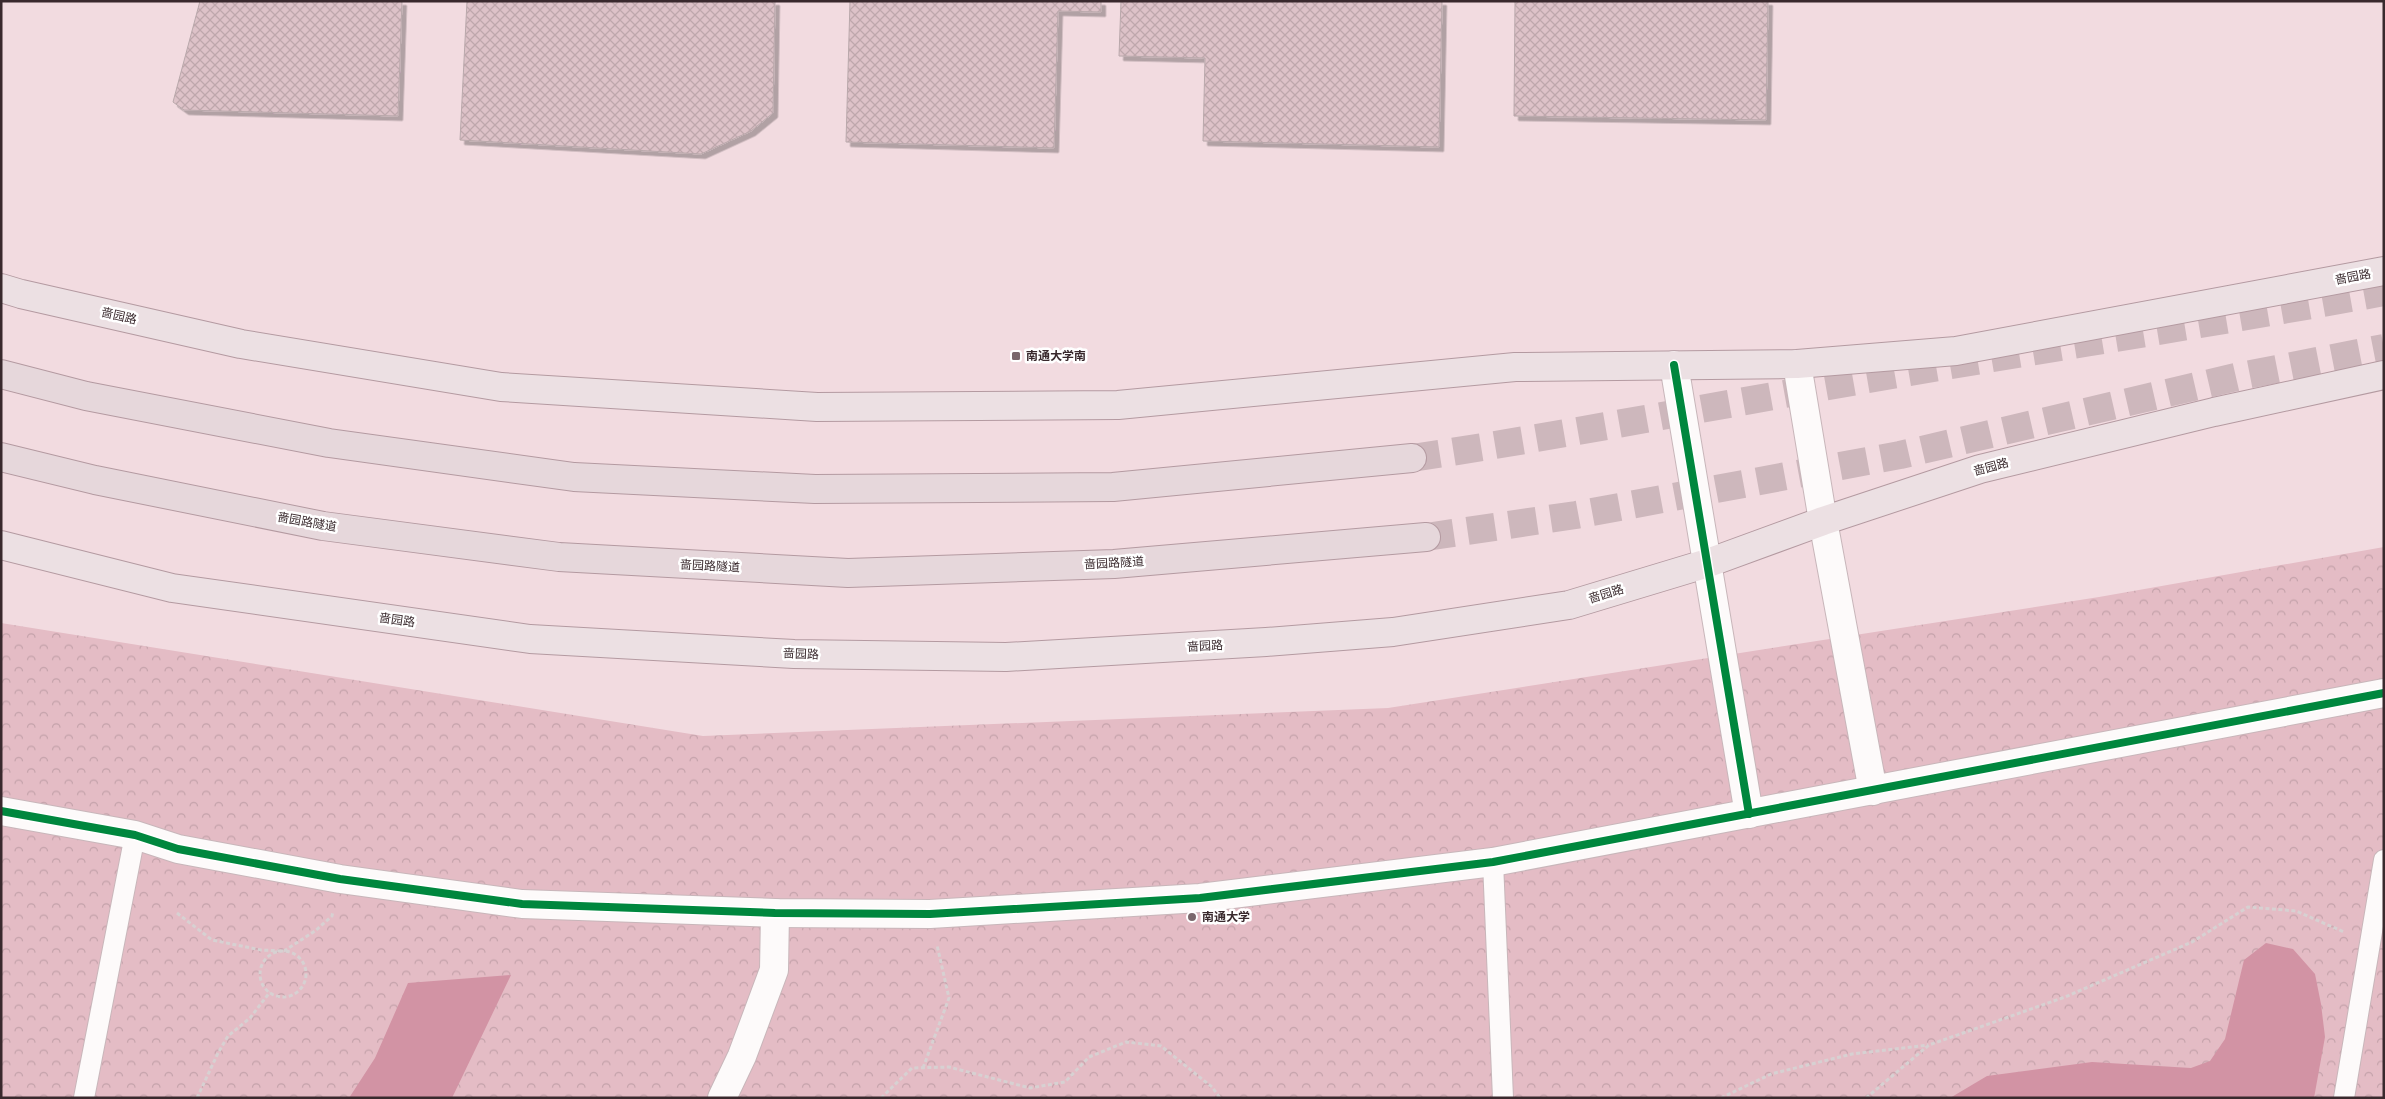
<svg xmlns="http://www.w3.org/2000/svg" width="2385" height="1099" font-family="'Fira Sans Condensed','Noto Sans SC',sans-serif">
<defs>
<pattern id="forest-crowns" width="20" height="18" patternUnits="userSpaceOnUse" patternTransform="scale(1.25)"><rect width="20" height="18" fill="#e4bcc5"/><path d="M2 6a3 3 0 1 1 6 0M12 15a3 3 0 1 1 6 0" fill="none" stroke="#c4a2aa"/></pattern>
<pattern id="building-cross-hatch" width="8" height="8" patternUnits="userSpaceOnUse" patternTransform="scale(1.25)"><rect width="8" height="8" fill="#ddc2c8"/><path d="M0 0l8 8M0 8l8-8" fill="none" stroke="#bea7ac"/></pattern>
<filter id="shadow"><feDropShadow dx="4.5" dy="4.5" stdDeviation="0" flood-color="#0004"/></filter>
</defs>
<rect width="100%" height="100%" fill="#f2dbe0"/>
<polygon fill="url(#forest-crowns)" points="2384,547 2384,1098 1,1098 1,623 703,736 1388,708 2099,597"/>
<g fill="#d293a4">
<polygon points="2266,943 2293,949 2315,974 2321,1004 2325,1037 2314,1098 1950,1098 1987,1076 2092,1062 2191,1068 2210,1061 2225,1039 2244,960"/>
<polygon points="511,975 452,1098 349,1098 375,1058 408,983"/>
</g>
<g fill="url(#building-cross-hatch)" stroke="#b9a8ab" filter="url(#shadow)">
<polygon points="200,1 402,1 398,116 184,110 173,102"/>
<polygon points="467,1 775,1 773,113 751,131 701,154 460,140"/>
<polygon points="850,1 1101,1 1101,12 1058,11 1054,148 846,142"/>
<polygon points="1121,1 1442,1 1439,147 1203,141 1205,58 1119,56"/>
<polygon points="1515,1 1768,1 1766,120 1514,116"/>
</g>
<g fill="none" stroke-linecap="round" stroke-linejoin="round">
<g stroke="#cdb7bc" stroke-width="28" stroke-dasharray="28 14" stroke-linecap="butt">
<path d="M1412,458C1579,433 1744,400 1910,372C2068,345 2226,321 2384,292"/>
<polyline points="1426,537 1576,515 1900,455 2236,377 2384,348"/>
</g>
<defs>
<g id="service">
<polyline points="1493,862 1503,1098"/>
<polyline points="84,1098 135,835"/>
<polyline points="2344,1098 2384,860"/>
</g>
<g id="minor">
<polyline points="1797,364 1823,521 1873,791"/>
<polyline points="1674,365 1749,814"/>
<polyline points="1,811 135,835 178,849 340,879 522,904 775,913 930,914 1200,898 1493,862 2384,693"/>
<polyline points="722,1098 742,1056 774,970 775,913"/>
</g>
<g id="primary">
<polyline points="1,288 21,294 241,344 501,387 817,407 1118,405 1515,367 1797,364 1956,351 2384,271"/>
<polyline points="1,545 172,588 530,639 794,654 1006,657 1266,642 1393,632 1569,605 1708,563 1823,521 1980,469 2214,412 2384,375"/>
</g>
<g id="trunk">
<polyline points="1,374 86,396 329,443 574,477 815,489 1113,487 1412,458"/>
<polyline points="1,457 95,480 323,526 559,557 848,573 1114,564 1426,537"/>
</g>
</defs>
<use href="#service" stroke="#c8b6ba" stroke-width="22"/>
<use href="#minor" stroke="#c8b6ba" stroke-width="30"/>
<use href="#primary" stroke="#b49aa1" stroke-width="30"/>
<use href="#trunk" stroke="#b49aa1" stroke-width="30"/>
<g stroke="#d7d1d2" stroke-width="3" stroke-dasharray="4 2.5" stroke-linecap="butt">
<polyline points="177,913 212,940 261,950 284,951 315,931 332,916 333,911"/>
<circle cx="283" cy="974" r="23"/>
<polyline points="923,1068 949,998 937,945"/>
<polyline points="197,1098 218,1053 228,1036 250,1018 270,992"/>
<polyline points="881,1098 912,1068 949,1067 1030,1088 1065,1082 1089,1057 1126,1042 1161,1046 1212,1087 1220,1098"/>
<polyline points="1721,1098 1771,1074 1852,1054 1928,1045"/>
<polyline points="1866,1098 1929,1045 2065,997 2192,942 2248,907 2296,911 2344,932"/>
</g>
<use href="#service" stroke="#fdfafa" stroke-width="20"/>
<use href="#minor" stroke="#fdfafa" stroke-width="28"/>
<use href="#primary" stroke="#ece0e3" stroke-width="28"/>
<use href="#trunk" stroke="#e6d7db" stroke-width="28"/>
<defs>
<g id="cycleway">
<polyline points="1674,365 1749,814"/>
<polyline points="1,811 135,835 178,849 340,879 522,904 775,913 930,914 1200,898 1493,862 2384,693"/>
</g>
</defs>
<use href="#cycleway" stroke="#fff" stroke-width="11"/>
<use href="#cycleway" stroke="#00873e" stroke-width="8"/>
</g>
<g fill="#7a676c" stroke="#fff" stroke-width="2">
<rect x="1011" y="351" width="10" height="10" rx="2.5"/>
<circle cx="1192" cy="917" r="5"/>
</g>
<g text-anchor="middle" stroke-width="5" stroke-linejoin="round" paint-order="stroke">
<g font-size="12" fill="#39292d" stroke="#fff">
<text transform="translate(2353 277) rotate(-11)" y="4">啬园路</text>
<text transform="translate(119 316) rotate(13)" y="4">啬园路</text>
<text transform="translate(1991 467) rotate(-15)" y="4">啬园路</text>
<text transform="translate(307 522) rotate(10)" y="4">啬园路隧道</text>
<text transform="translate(1114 563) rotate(-3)" y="4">啬园路隧道</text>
<text transform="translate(710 566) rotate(3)" y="4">啬园路隧道</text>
<text transform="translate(1606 594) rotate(-17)" y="4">啬园路</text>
<text transform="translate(397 620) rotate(8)" y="4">啬园路</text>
<text transform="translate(1205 646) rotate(-3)" y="4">啬园路</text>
<text transform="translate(801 654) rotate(2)" y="4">啬园路</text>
</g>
<g font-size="12" font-weight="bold" fill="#39292d" stroke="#fff" text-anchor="start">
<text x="1026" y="360">南通大学南</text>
<text x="1202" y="921">南通大学</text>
</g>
</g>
<rect width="2385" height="1099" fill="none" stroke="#39292d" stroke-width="5"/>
</svg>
